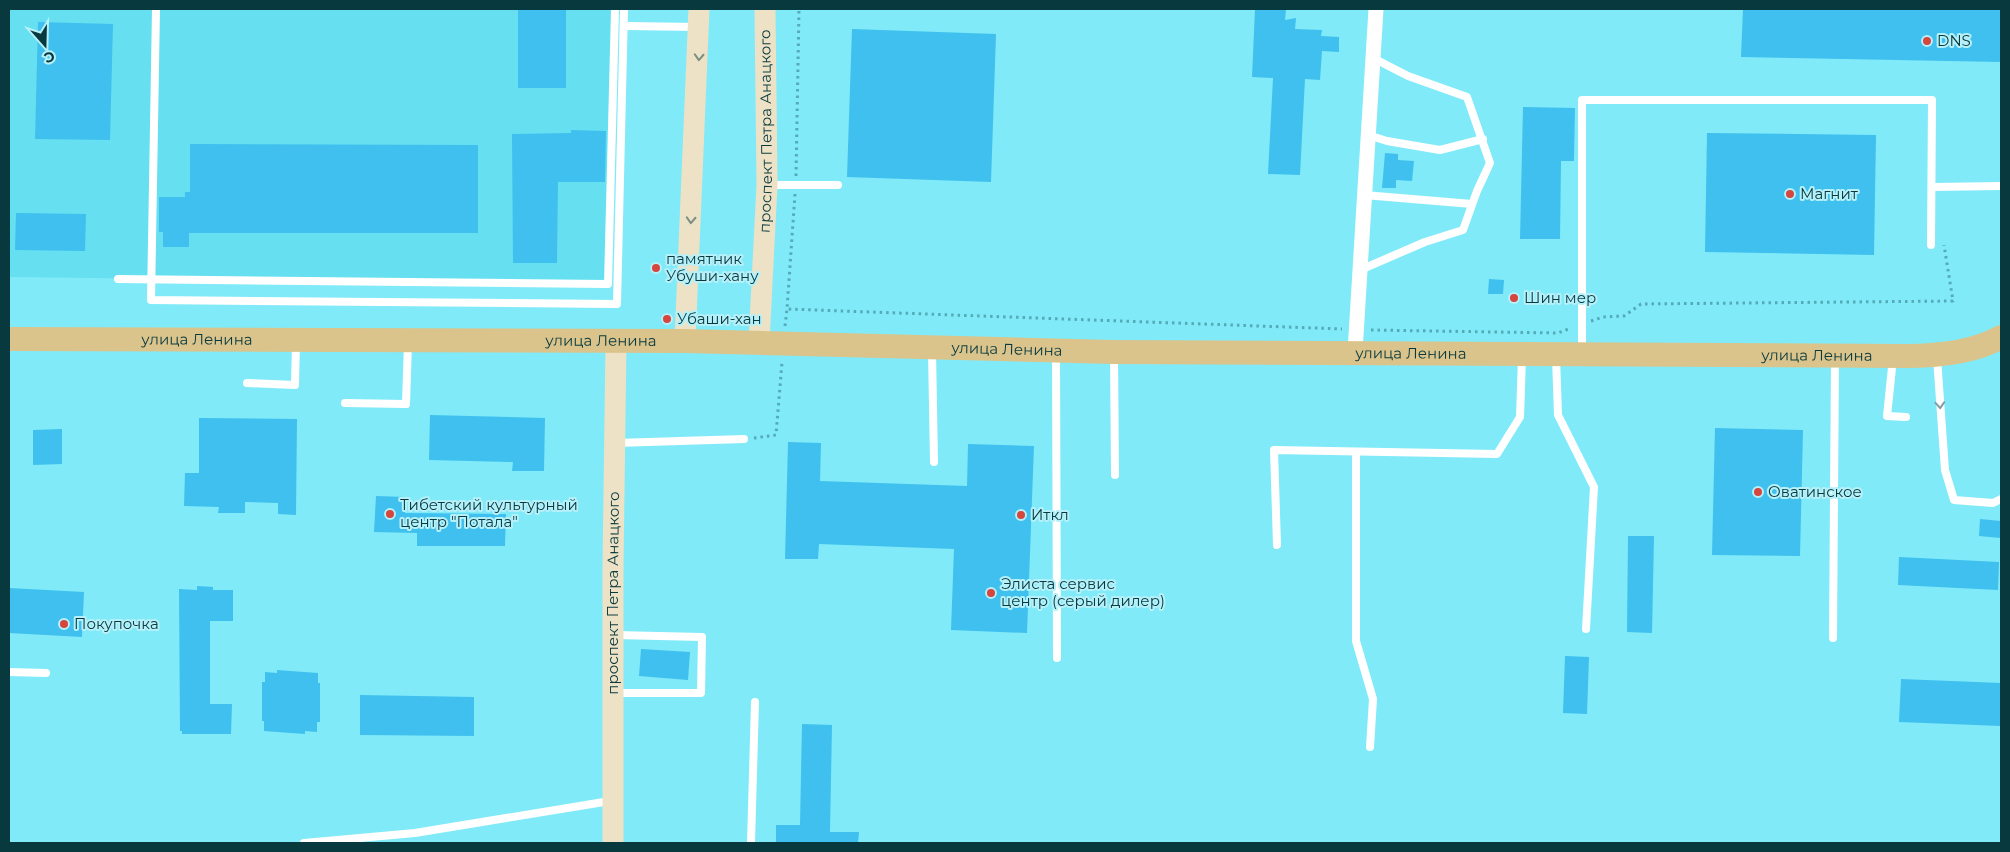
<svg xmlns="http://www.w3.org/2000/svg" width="2010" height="852" font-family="Montserrat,sans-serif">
<rect width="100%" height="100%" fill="#80eaf9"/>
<polygon fill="#66e0f0" points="9,9 615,9 608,284 9,277"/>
<g fill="#3fc0ee">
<rect x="518" y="9" width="48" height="79"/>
<polygon points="1255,9 1286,9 1285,20 1296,18 1295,29 1322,30 1321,36 1339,37 1339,52 1322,51 1320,80 1305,79 1300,175 1268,174 1273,78 1252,77"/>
<polygon points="1743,9 2001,9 2001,62 1741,57"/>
<polygon points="38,22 113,24 110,140 35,139"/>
<polygon points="852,29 996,34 991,182 847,177"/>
<polygon points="1523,107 1575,108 1574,161 1561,161 1560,239 1520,239"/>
<polygon points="571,130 606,131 605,182 558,182 557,263 513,263 512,134 571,133"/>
<polygon points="1707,133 1876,135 1874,255 1705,252"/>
<polygon points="190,144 478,145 478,233 189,233 189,247 163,247 163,232 159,232 159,197 185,197 185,192 190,192"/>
<polygon points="1385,153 1398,154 1398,160 1414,161 1412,181 1396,180 1396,188 1382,188"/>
<polygon points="16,213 86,214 85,251 15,250"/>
<polygon points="1489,279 1504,280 1503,294 1488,294"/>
<polygon points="430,415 545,418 544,471 512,471 513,462 429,460"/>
<polygon points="199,418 297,419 296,515 278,514 278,503 245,502 245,513 218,513 219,507 184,506 185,473 199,473"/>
<polygon points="1715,428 1803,430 1800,556 1712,555"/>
<polygon points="62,429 62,464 33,465 33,430"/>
<polygon points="788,442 821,443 820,481 967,486 968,444 1034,446 1027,633 951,630 954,549 819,544 818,559 785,559"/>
<polygon points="376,496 405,497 405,513 506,514 505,546 417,546 417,533 374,532"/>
<polygon points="1980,519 2001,521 2001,538 1979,536"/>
<polygon points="1628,536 1654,536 1652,633 1627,632"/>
<polygon points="1899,557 1999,562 1998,590 1898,585"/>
<polygon points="197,586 213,587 213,590 233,590 233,621 210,621 210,704 232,704 231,734 182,734 182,731 180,731 179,589 197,590"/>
<polygon points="9,588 84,592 82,637 9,633"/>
<polygon points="641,649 690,652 688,680 639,676"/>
<polygon points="1565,656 1589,657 1587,714 1563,713"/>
<polygon points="277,670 318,673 318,683 320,683 320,722 317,722 317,732 305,731 305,734 264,731 264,721 262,721 262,682 265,682 265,672 277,673"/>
<polygon points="1901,679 2001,683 2001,726 1899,722"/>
<polygon points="360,695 474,697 474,736 360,735"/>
<polygon points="802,724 832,725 830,832 859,832 858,843 776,843 776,825 800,825"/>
</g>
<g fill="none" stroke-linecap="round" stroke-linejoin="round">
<g stroke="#54aab6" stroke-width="3" stroke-dasharray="2.5 4" stroke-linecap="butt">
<polyline points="796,176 799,9"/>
<polyline points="795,194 787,309 1342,329"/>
<polyline points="1591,321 1603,317 1624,316 1641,304 1953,301 1944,245"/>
<polyline points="785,326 787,309"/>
<polyline points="1371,330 1558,333 1571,328"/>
<polyline points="754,438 776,435 782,362"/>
</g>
<g stroke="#fff" stroke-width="8">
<polyline points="156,9 151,300 617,304 624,9"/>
<polyline points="625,26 698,27"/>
<polyline points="1368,135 1387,141 1440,150 1483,139"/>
<polyline points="767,185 838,185"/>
<polyline points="1932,187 2001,186"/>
<polyline points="1364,195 1472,204"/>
<polyline points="1360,270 1425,242 1463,230 1477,191 1490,163 1467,97 1408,76 1373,58"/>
<polyline points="118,279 608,284 615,9"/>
<polyline points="932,351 934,462"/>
<polyline points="1056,352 1057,658"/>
<polyline points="1582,353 1582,100 1932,100 1931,245"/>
<polyline points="1114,354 1115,475"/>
<polyline points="1556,357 1558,415 1594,487 1586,629"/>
<polyline points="1893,358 1887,416 1906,417"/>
<polyline points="1937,358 1945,470 1954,500 1993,503 2001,499"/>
<polyline points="247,383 295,385 296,342"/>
<polyline points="345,403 406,404 408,343"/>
<polyline points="616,443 744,439"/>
<polyline points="1356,452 1356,641 1373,699 1370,747"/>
<polyline points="1277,545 1274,450 1497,454 1520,417 1522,357"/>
<polyline points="615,635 702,637 701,693 615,693"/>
<polyline points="1833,638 1835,357"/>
<polyline points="9,672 46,673"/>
<polyline points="304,843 415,833 610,801"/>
<polyline points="751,843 755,702"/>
</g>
<polyline stroke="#fff" stroke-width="15" points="1355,352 1376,9"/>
<g stroke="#ede2c5" stroke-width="21">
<polyline points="685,341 699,9"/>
<path id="s1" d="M759,342L767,185L765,9"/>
<path id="s2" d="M613,843V568L616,342"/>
</g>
<path stroke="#dbc48b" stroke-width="24" id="s3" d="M9,339L685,341L1113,352L1905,356C1937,356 1973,353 2001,337"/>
</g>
<defs><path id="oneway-chevron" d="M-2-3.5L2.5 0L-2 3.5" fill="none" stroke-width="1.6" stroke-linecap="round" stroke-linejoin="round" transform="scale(1.25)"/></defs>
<g stroke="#7a8e82">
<use href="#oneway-chevron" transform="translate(699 57) rotate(93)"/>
<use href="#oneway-chevron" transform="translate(691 220) rotate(93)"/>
</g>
<use stroke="#839c9f" href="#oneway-chevron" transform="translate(1940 405) rotate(86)"/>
<g fill="#d5463f" stroke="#b6f0f9" stroke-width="2">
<circle cx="1927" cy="41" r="5"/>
<circle cx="1790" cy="194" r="5"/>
<circle cx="656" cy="268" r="5"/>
<circle cx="1514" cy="298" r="5"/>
<circle cx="667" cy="319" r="5"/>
<circle cx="1758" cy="492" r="5"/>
<circle cx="390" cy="514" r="5"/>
<circle cx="1021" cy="515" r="5"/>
<circle cx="991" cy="593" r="5"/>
<circle cx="64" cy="624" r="5"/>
</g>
<g text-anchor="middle" stroke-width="4" stroke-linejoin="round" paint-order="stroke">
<g font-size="15" fill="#07393f" stroke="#b6f0f9" text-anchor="start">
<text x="1937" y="46">DNS</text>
<text x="1800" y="199">Магнит</text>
<text x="666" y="264">памятник<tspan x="666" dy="17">Убуши-хану</tspan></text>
<text x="1524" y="303">Шин мер</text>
<text x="677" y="324">Убаши-хан</text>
<text x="1768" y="497">Оватинское</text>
<text x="400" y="510">Тибетский культурный<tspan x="400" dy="17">центр "Потала"</tspan></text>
<text x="1031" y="520">Иткл</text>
<text x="1001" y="589">Элиста сервис<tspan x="1001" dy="17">центр (серый дилер)</tspan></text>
<text x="74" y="629">Покупочка</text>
</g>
<g font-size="15" fill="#07393f" stroke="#b6f0f9">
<text dy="5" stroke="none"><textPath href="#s1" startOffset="211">проспект Петра Анацкого</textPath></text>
<text dy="5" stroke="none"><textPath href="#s3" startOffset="188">улица Ленина</textPath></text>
<text dy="5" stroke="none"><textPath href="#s3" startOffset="592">улица Ленина</textPath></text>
<text dy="5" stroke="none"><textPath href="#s3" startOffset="998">улица Ленина</textPath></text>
<text dy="5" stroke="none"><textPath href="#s3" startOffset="1402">улица Ленина</textPath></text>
<text dy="5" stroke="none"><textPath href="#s3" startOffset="1808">улица Ленина</textPath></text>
<text dy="5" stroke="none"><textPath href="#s2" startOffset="250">проспект Петра Анацкого</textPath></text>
</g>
</g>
<rect width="2010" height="852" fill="none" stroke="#07393f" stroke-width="20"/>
<g transform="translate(45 45) rotate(160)" stroke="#b6f0f9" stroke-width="4" paint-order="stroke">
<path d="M0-4L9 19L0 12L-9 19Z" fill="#07393f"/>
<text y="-8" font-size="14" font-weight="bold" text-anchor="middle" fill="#07393f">С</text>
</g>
</svg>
